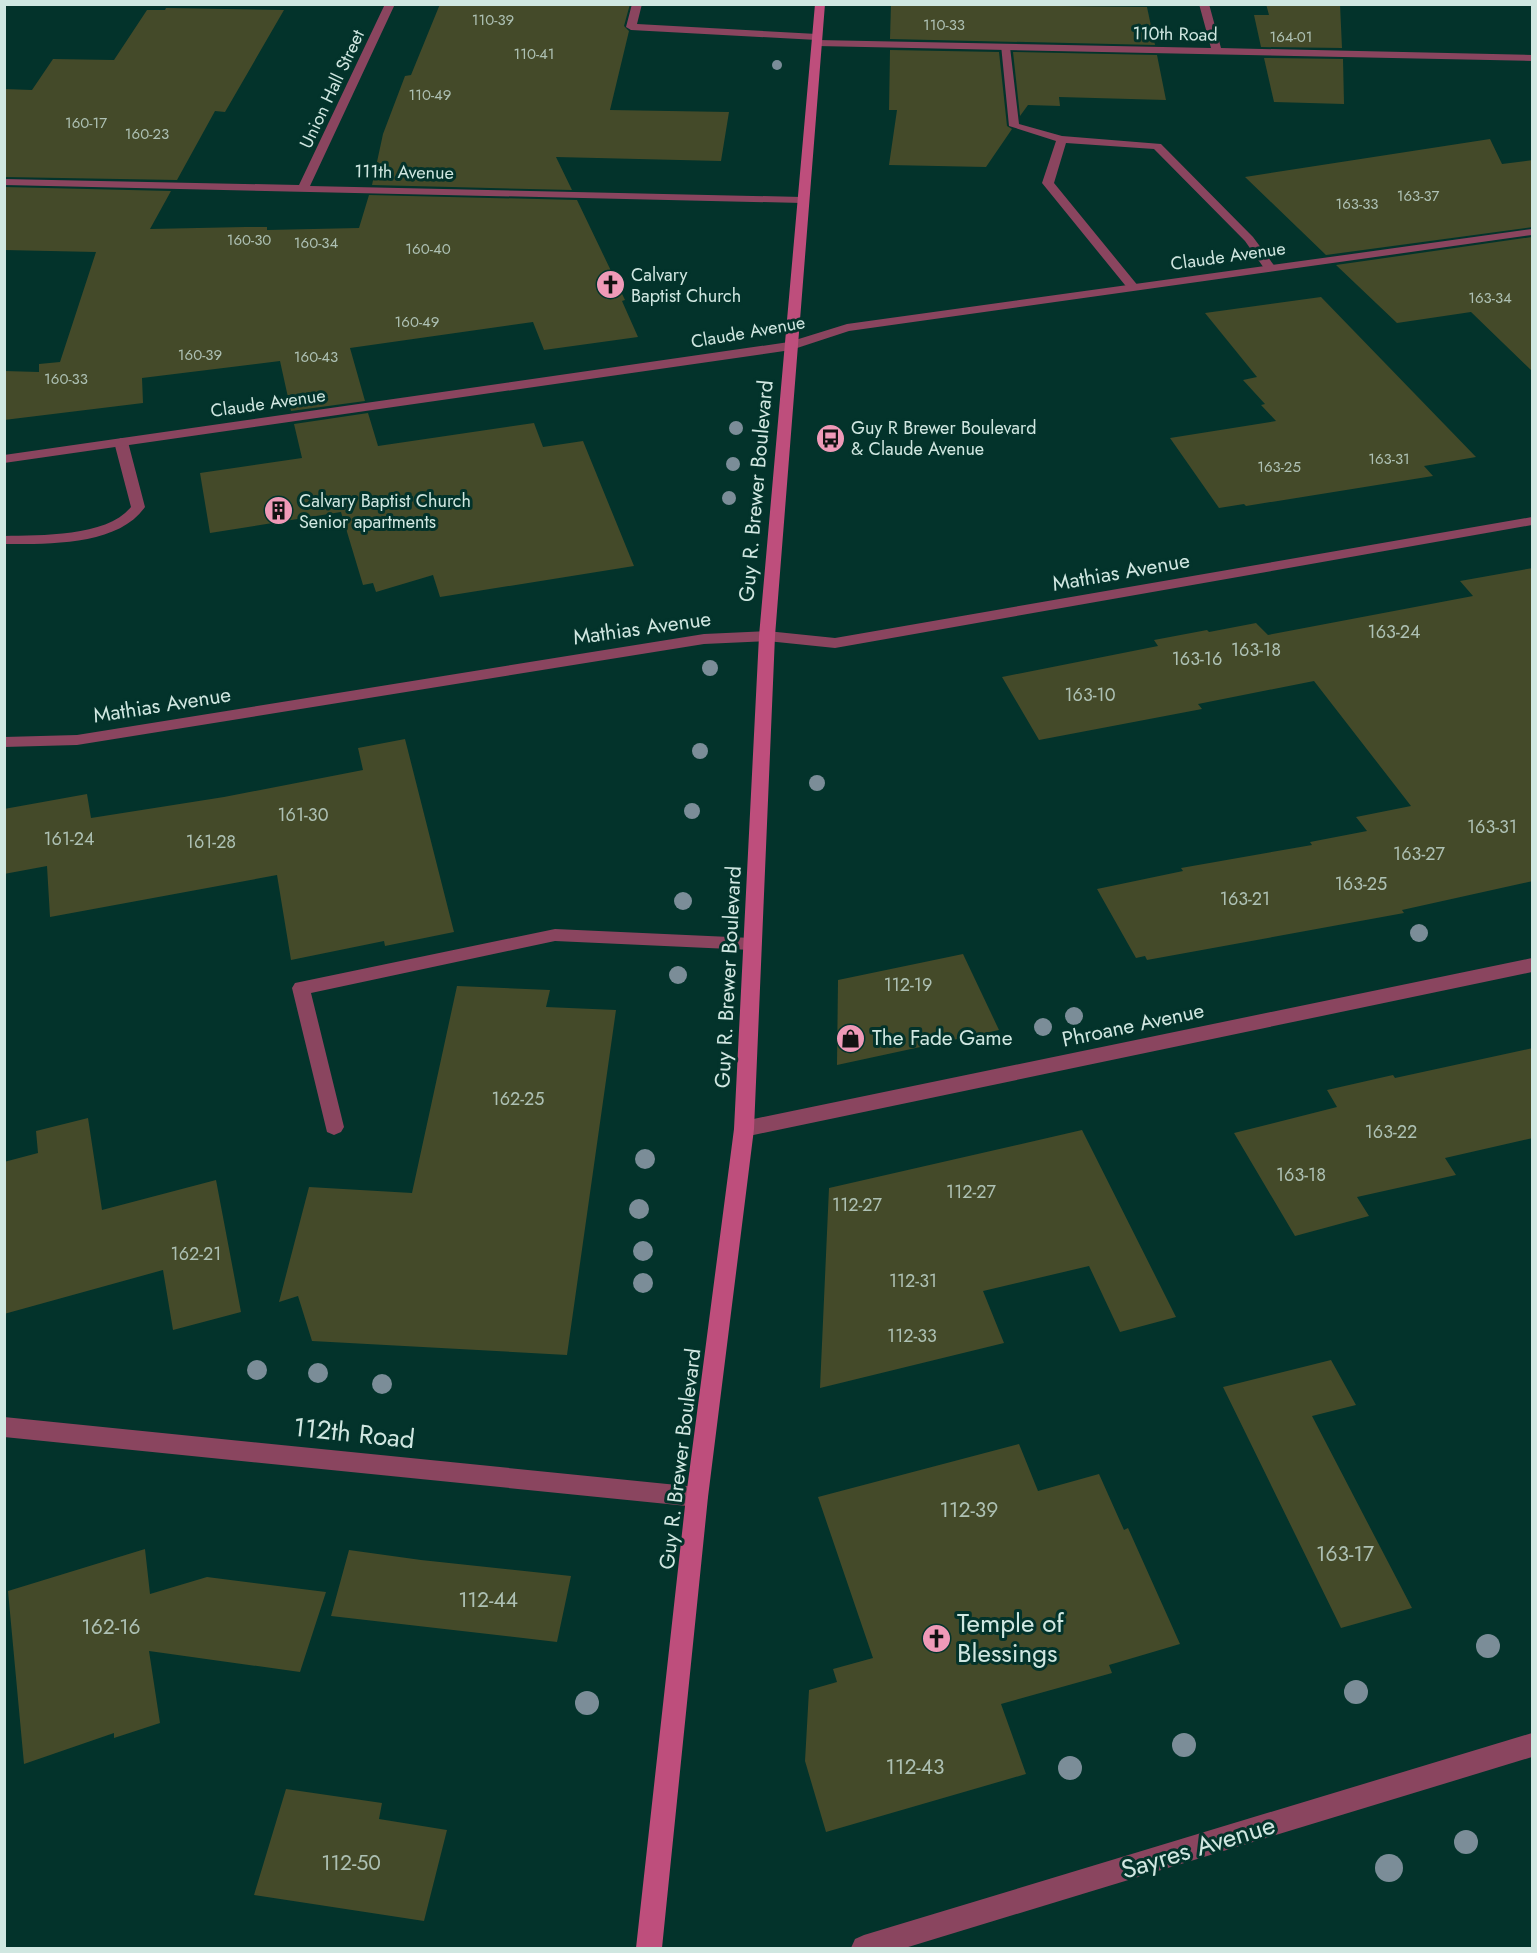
<svg xmlns="http://www.w3.org/2000/svg" width="1537" height="1953" font-family="Jost,sans-serif">
<rect width="100%" height="100%" fill="#03332b"/>
<g fill="#444a29">
<polygon points="440,4 630,4 624,26 629,31 610,110 729,112 721,161 556,157 572,190 372,185 383,134 405,76 411,75"/>
<polygon points="891,4 1147,7 1155,45 890,39"/>
<polygon points="1266,4 1340,4 1342,48 1261,47 1254,15 1269,15"/>
<polygon points="166,8 284,10 225,112 215,111 177,180 4,177 4,89 32,90 53,59 114,60 147,10 165,10"/>
<polygon points="890,50 999,52 1007,126 1012,129 986,167 889,165 897,110 889,110"/>
<polygon points="1013,52 1157,55 1166,100 1059,97 1060,106 1028,105 1020,116"/>
<polygon points="1264,58 1343,59 1344,104 1274,102"/>
<polygon points="1490,139 1502,164 1533,160 1533,227 1326,255 1245,177"/>
<polygon points="4,187 171,191 150,229 246,227 267,227 267,230 359,228 369,195 577,200 625,300 622,301 638,337 544,350 533,322 350,348 365,401 291,411 280,361 142,378 143,403 4,420 4,371 39,372 39,364 60,362 96,252 4,250"/>
<polygon points="1532,237 1533,372 1471,312 1397,323 1336,265"/>
<polygon points="1321,297 1476,457 1424,466 1433,476 1246,506 1244,504 1219,508 1170,438 1276,421 1261,405 1265,404 1243,380 1257,377 1205,313"/>
<polygon points="368,413 378,446 534,423 543,447 583,441 634,566 440,597 433,575 376,592 373,583 363,585 341,512 210,533 200,473 302,458 294,424"/>
<polygon points="1533,568 1533,881 1402,910 1404,913 1147,960 1145,956 1136,958 1097,889 1183,871 1181,868 1312,845 1310,842 1367,831 1356,817 1411,806 1314,681 1198,704 1202,709 1039,740 1002,677 1158,646 1154,640 1207,630 1209,632 1256,623 1268,635 1473,596 1460,581"/>
<polygon points="405,739 454,932 385,946 384,941 291,960 277,875 50,917 47,866 4,874 4,809 87,794 91,818 224,797 363,770 358,748"/>
<polygon points="963,954 999,1030 837,1065 838,980"/>
<polygon points="457,986 550,990 546,1007 616,1010 567,1355 312,1341 298,1296 279,1302 309,1187 412,1193"/>
<polygon points="1533,1048 1533,1138 1445,1158 1456,1175 1357,1197 1369,1216 1295,1236 1234,1133 1337,1107 1327,1090 1393,1075 1395,1078"/>
<polygon points="88,1118 102,1210 216,1180 241,1312 173,1330 163,1270 4,1314 4,1162 38,1153 36,1131"/>
<polygon points="1082,1130 1176,1317 1120,1332 1089,1266 983,1291 1004,1343 820,1388 829,1188"/>
<polygon points="1331,1360 1356,1405 1312,1416 1412,1608 1341,1628 1223,1387"/>
<polygon points="1019,1444 1038,1491 1099,1474 1124,1530 1128,1528 1180,1644 1109,1665 1112,1673 1001,1704 1026,1774 826,1832 805,1761 809,1690 837,1682 833,1669 873,1658 818,1497"/>
<polygon points="145,1549 150,1594 207,1577 326,1592 300,1672 149,1651 160,1723 114,1738 114,1733 24,1764 8,1591"/>
<polygon points="349,1550 421,1560 571,1576 557,1642 331,1616"/>
<polygon points="286,1789 382,1803 379,1819 447,1830 424,1921 254,1895"/>
</g>
<g fill="none" stroke-linecap="round" stroke-linejoin="round">
<g fill="#8a455f" fill-rule="evenodd">
<polygon points="632,4 642,4 637,24 817,34 822,37 817,40 631,30 626,27"/>
<polygon points="1001,45 1010,47 1019,124 1062,136 1161,144 1253,237 1276,268 1274,271 1266,271 1245,241 1154,149 1066,143 1054,183 1139,287 1137,290 1129,290 1042,183 1056,141 1009,126"/>
<path d="M121,438L128,442L145,507C118,546 48,544 4,544V536C41,535 107,537 131,507L114,442Z"/>
<polygon points="555,929 752,938 758,939 761,944 758,949 752,950 555,941 311,993 344,1127 341,1132 334,1135 327,1132 292,988 295,983"/>
</g>
<g fill="#8a455f" fill-rule="evenodd">
<polygon points="385,4 395,4 310,186 802,197 808,200 802,203 4,185 4,179 299,185"/>
<polygon points="1199,4 1209,4 1221,48 1532,55 1532,61 817,46 812,43 817,40 1211,48"/>
<polygon points="1532,229 1532,235 849,331 791,350 4,463 4,455 789,342 847,324"/>
<polygon points="1532,517 1532,525 835,648 767,641 704,644 77,745 4,747 4,737 77,735 704,634 767,631 835,638"/>
<polygon points="1532,958 1532,972 744,1137 737,1134 734,1129 737,1124 744,1121"/>
<polygon points="4,1417 697,1487 705,1490 708,1497 705,1504 697,1507 4,1437"/>
<polygon points="1532,1733 1532,1757 905,1948 851,1948 855,1939 864,1935"/>
</g>
<polygon fill="#be4e7c" fill-rule="evenodd" points="815,4 825,4 775,636 754,1129 708,1497 662,1948 636,1948 686,1497 734,1129 759,636"/>
</g>
<g fill="#7b8d98">
<circle cx="777" cy="65" r="5"/>
<circle cx="736" cy="428" r="7"/>
<circle cx="733" cy="464" r="7"/>
<circle cx="729" cy="498" r="7"/>
<circle cx="710" cy="668" r="8"/>
<circle cx="700" cy="751" r="8"/>
<circle cx="817" cy="783" r="8"/>
<circle cx="692" cy="811" r="8"/>
<circle cx="683" cy="901" r="9"/>
<circle cx="1419" cy="933" r="9"/>
<circle cx="678" cy="975" r="9"/>
<circle cx="1074" cy="1016" r="9"/>
<circle cx="1043" cy="1027" r="9"/>
<circle cx="645" cy="1159" r="10"/>
<circle cx="639" cy="1209" r="10"/>
<circle cx="643" cy="1251" r="10"/>
<circle cx="643" cy="1283" r="10"/>
<circle cx="257" cy="1370" r="10"/>
<circle cx="318" cy="1373" r="10"/>
<circle cx="382" cy="1384" r="10"/>
<circle cx="1488" cy="1646" r="12"/>
<circle cx="1356" cy="1692" r="12"/>
<circle cx="587" cy="1703" r="12"/>
<circle cx="1184" cy="1745" r="12"/>
<circle cx="1070" cy="1768" r="12"/>
<circle cx="1466" cy="1842" r="12"/>
<circle cx="1389" cy="1868" r="14"/>
</g>
<defs>
<symbol id="church-disc" viewBox="-11 -11 22 22"><circle r="9.5" fill="#ef9ab8" stroke="#03332b"/><path d="M-1.2-6h2.4v3.5h3.3v2.4h-3.3V6h-2.4V-.1h-3.3v-2.4h3.3Z" fill="#111"/></symbol>
<symbol id="bus-disc" viewBox="-11 -11 22 22"><circle r="9.5" fill="#ef9ab8" stroke="#03332b"/><path d="M-5-6H5V4H4V6H2V4H-2V6H-4V4H-5ZM-3.5-4V0h7V-4ZM-3.5 1.2v1.5H-2V1.2ZM2 1.2v1.5H3.5V1.2Z" fill="#111"/></symbol>
<symbol id="building-disc" viewBox="-11 -11 22 22"><circle r="9.5" fill="#ef9ab8" stroke="#03332b"/><path d="M-4-6H4V6H1V3H-1V6H-4ZM-2.5-4.3h1.7v1.8h-1.7ZM.8-4.3h1.7v1.8H.8ZM-2.5-1h1.7V.8h-1.7ZM.8-1h1.7V.8H.8Z" fill="#111"/></symbol>
<symbol id="shop-disc" viewBox="-11 -11 22 22"><circle r="9.5" fill="#ef9ab8" stroke="#03332b"/><path d="M-5-2.5h2.3a2.7 3.5 0 0 1 5.4 0H5L5.5 6h-11ZM-1.5-2.5h3a1.5 2.3 0 0 0-3 0Z" fill="#111"/></symbol>
</defs>
<g fill-rule="evenodd">
<use href="#church-disc" x="594" y="268" width="33" height="33"/>
<use href="#bus-disc" x="814" y="422" width="33" height="33"/>
<use href="#building-disc" x="262" y="494" width="33" height="33"/>
<use href="#shop-disc" x="834" y="1022" width="33" height="33"/>
<use href="#church-disc" x="920" y="1622" width="33" height="33"/>
</g>
<g text-anchor="middle" stroke-width="6" stroke-linejoin="round" paint-order="stroke">
<g font-size="15" fill="#adc0b3">
<text x="493" y="25">110-39</text>
<text x="944" y="30">110-33</text>
<text x="1291" y="42">164-01</text>
<text x="534" y="59">110-41</text>
<text x="430" y="100">110-49</text>
<text x="86" y="128">160-17</text>
<text x="147" y="139">160-23</text>
<text x="1418" y="201">163-37</text>
<text x="1357" y="209">163-33</text>
<text x="249" y="245">160-30</text>
<text x="316" y="248">160-34</text>
<text x="428" y="254">160-40</text>
<text x="1490" y="303">163-34</text>
<text x="417" y="327">160-49</text>
<text x="200" y="360">160-39</text>
<text x="316" y="362">160-43</text>
<text x="66" y="384">160-33</text>
<text x="1389" y="464">163-31</text>
<text x="1279" y="472">163-25</text>
</g>
<g font-size="18" fill="#d0e7e1" stroke="#03332b">
<text transform="translate(1175 34) rotate(1)" y="6">110th Road</text>
<text transform="translate(332 89) rotate(-65)" y="6">Union Hall Street</text>
<text transform="translate(404 172) rotate(1)" y="6">111th Avenue</text>
<text transform="translate(1228 256) rotate(-8)" y="6">Claude Avenue</text>
<text transform="translate(748 332) rotate(-10)" y="6">Claude Avenue</text>
<text transform="translate(268 403) rotate(-8)" y="6">Claude Avenue</text>
</g>
<g font-size="18" fill="#d0e7e1" stroke="#03332b" text-anchor="start">
<text x="631" y="281">Calvary<tspan x="631" dy="21">Baptist Church</tspan></text>
<text x="851" y="434">Guy R Brewer Boulevard<tspan x="851" dy="21">&amp; Claude Avenue</tspan></text>
<text x="299" y="507">Calvary Baptist Church<tspan x="299" dy="21">Senior apartments</tspan></text>
</g>
<g font-size="18" fill="#adc0b3">
<text x="1394" y="638">163-24</text>
<text x="1256" y="656">163-18</text>
<text x="1197" y="665">163-16</text>
<text x="1090" y="701">163-10</text>
<text x="303" y="821">161-30</text>
<text x="1492" y="833">163-31</text>
<text x="69" y="845">161-24</text>
<text x="211" y="848">161-28</text>
<text x="1419" y="860">163-27</text>
<text x="1361" y="890">163-25</text>
<text x="1245" y="905">163-21</text>
<text x="908" y="991">112-19</text>
<text x="518" y="1105">162-25</text>
<text x="1391" y="1138">163-22</text>
<text x="1301" y="1181">163-18</text>
<text x="971" y="1198">112-27</text>
<text x="857" y="1211">112-27</text>
<text x="196" y="1260">162-21</text>
<text x="913" y="1287">112-31</text>
<text x="912" y="1342">112-33</text>
</g>
<g font-size="21" fill="#d0e7e1" stroke="#03332b">
<text transform="translate(756 491) rotate(-85)" y="7">Guy R. Brewer Boulevard</text>
<text transform="translate(1121 572) rotate(-10)" y="7">Mathias Avenue</text>
<text transform="translate(642 628) rotate(-8)" y="7">Mathias Avenue</text>
<text transform="translate(162 705) rotate(-9)" y="7">Mathias Avenue</text>
<text transform="translate(728 977) rotate(-87)" y="7">Guy R. Brewer Boulevard</text>
<text transform="translate(1133 1025) rotate(-12)" y="7">Phroane Avenue</text>
<text transform="translate(680 1459) rotate(-83)" y="7">Guy R. Brewer Boulevard</text>
</g>
<g font-size="21" fill="#d0e7e1" stroke="#03332b" text-anchor="start">
<text x="872" y="1045">The Fade Game</text>
</g>
<g font-size="21" fill="#adc0b3">
<text x="969" y="1517">112-39</text>
<text x="1345" y="1561">163-17</text>
<text x="488" y="1607">112-44</text>
<text x="111" y="1634">162-16</text>
<text x="915" y="1774">112-43</text>
<text x="351" y="1870">112-50</text>
</g>
<g font-size="26" fill="#d0e7e1" stroke="#03332b">
<text transform="translate(354 1433) rotate(6)" y="9">112th Road</text>
<text transform="translate(1198 1847) rotate(-17)" y="9">Sayres Avenue</text>
</g>
<g font-size="26" fill="#d0e7e1" stroke="#03332b" text-anchor="start">
<text x="957" y="1632">Temple of<tspan x="957" dy="30">Blessings</tspan></text>
</g>
</g>
<rect width="1537" height="1953" fill="none" stroke="#d0e7e1" stroke-width="12"/>
</svg>
